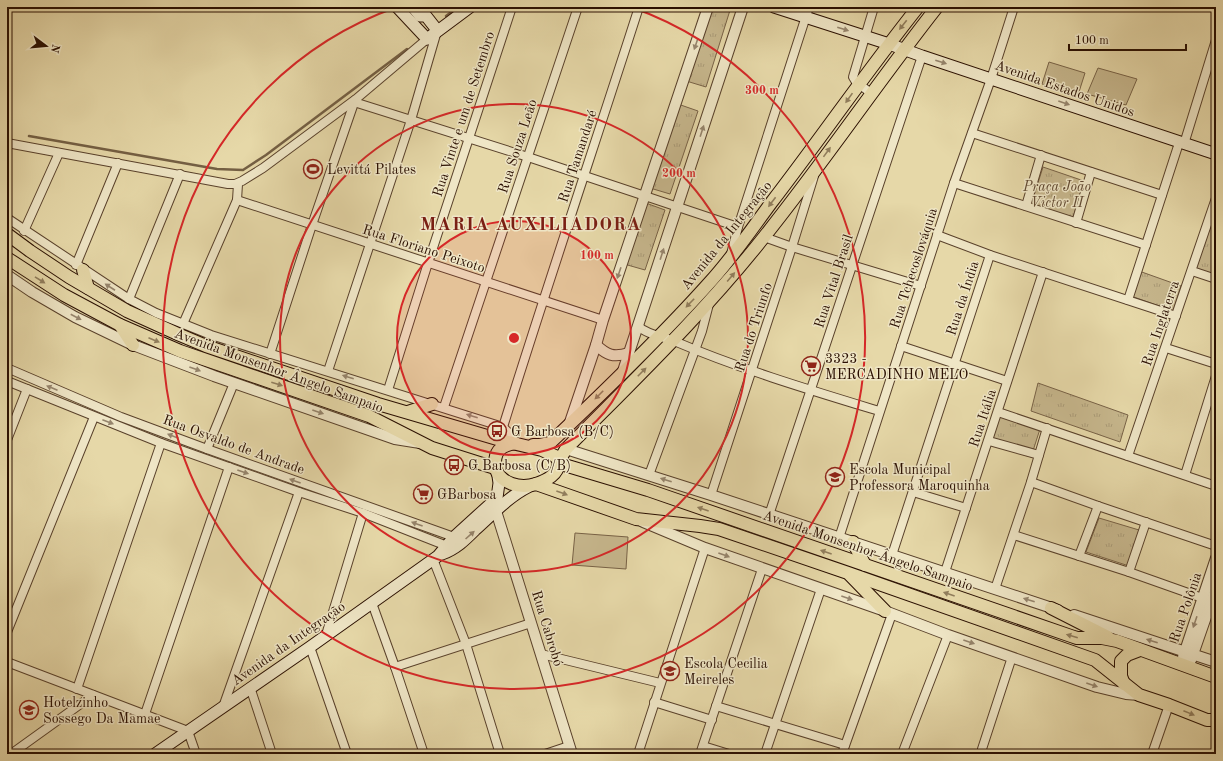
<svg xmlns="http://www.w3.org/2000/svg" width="1223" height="761" font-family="'Old Standard TT',serif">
<defs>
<pattern id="park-tufts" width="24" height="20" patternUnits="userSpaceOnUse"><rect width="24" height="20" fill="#c6b68c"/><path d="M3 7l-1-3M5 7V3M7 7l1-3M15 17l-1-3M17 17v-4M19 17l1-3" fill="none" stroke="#aa9b77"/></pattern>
</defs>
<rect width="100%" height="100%" fill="#e6d8a8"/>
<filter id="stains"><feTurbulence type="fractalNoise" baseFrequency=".005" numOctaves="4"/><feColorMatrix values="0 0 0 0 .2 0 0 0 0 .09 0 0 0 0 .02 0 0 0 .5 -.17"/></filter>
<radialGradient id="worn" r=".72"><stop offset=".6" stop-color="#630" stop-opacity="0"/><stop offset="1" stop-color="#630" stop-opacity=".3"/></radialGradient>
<g fill="url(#park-tufts)" stroke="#786246">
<polygon points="708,7 731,7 706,87 683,80"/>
<polygon points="675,103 698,111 670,194 650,188"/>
<polygon points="1043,167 1084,181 1072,221 1030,208"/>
<polygon points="643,202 665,210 645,270 624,264"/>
<polygon points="1211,221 1216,222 1216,277 1193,270"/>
<polygon points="1139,271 1181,286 1173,311 1131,296"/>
<polygon points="1038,383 1128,415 1120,442 1031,411"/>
<polygon points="999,414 1040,429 1031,457 988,444"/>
<polygon points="1099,518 1139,530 1129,566 1086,552"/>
</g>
<g fill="#c6b68c" stroke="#786246">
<polygon points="1049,62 1085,73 1078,95 1042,84"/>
<polygon points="1098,68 1137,79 1126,105 1087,94"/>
<polygon points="575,533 628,537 626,569 572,565"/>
</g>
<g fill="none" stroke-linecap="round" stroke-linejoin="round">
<g stroke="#745f43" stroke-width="2.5">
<polyline points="446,16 458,7"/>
<polyline points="29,136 217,169 243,170 266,155 407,49"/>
</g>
<defs>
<g id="minor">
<polyline points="871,93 856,82 853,77 874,7"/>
<polyline points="354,102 528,157 738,227"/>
<polyline points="972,133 1162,195"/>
<polyline points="7,143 228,184 235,184 242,181 263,168 356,99 427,39"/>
<polyline points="1184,144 1216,40"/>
<polyline points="954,183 1146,245"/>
<polyline points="237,200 603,320"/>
<polyline points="1026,206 1041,155"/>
<polyline points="7,218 129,299 156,313 211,335 503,427 510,434 515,443"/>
<polyline points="1076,223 1091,172"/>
<polyline points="24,231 59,153"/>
<polyline points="937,235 990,255 1176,316"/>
<polyline points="764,237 792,247 921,286"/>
<polyline points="731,254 738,227 809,7"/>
<polyline points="76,265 118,163"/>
<polyline points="1192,271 1216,279"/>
<polyline points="129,299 180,174"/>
<polyline points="1128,300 1179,143"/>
<polyline points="183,324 237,200 238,184"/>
<path d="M638,326C646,334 663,337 674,341C740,369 810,390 879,411"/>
<polyline points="901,346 1007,381"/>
<polyline points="1166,348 1216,364"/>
<polyline points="270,354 312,225 355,100"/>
<polyline points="7,368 121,417 207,449 454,537"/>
<polyline points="328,371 411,120 437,31"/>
<polyline points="7,381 161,443 299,492 363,513 447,546"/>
<polyline points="388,390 428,263 512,7"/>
<polyline points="444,407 578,7"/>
<polyline points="998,412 1216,486"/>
<path d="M503,427C547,286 594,147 639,7"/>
<polyline points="7,440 27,389"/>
<polyline points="989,441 1039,455"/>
<polyline points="207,449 234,383"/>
<polyline points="1128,456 1216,198"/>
<polyline points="649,475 702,331 709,304"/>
<polyline points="1185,475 1216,376"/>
<polyline points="1031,482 1098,506 1216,546"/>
<polyline points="913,492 966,508"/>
<polyline points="711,495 792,247 814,176"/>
<polyline points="769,515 922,56"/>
<polyline points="1014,535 1129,572 1208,600"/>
<polyline points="839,538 954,183 991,79 1014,7"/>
<polyline points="892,555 990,255"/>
<polyline points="1079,556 1098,506"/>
<polyline points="433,559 466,644 500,754"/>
<polyline points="945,572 1043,272"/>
<polyline points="1129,572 1146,522"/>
<polyline points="995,589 1031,482 1047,428"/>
<polyline points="372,603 395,667 424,754"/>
<polyline points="7,632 94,417"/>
<polyline points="326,635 363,513"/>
<polyline points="310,647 347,754"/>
<polyline points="541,654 660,683"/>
<polyline points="7,662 188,731 196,754"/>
<polyline points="395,667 531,623"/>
<polyline points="250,687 272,754"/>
<polyline points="77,689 161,443"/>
<polyline points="654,702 712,720"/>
<polyline points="716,706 845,745"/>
<polyline points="223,707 299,492"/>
<polyline points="145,714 229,467"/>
<polyline points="703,746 729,754"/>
<polyline points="982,749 1012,657"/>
<polyline points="11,754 93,695"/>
<polyline points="545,754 569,746"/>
<polyline points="638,754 705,548"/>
<polyline points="700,754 762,569"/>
<polyline points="765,754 821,589"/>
<polyline points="842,754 892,614"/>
<polyline points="902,754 948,635"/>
<polyline points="1152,754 1169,705"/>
</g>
<g id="tertiary">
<polyline points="7,275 32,292 75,317 133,345 214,376 395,439 420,443"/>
<path d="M596,345C607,355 613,358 629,353"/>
<polyline points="623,371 743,7"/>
<polyline points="569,425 596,345 603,320 708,7"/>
<polyline points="566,449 711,495 1058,610"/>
<polyline points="496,511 572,754"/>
<polyline points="643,522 705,548 885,611 948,635 1097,687 1126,694 1139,695"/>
<polyline points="1074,615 1216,662"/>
<polyline points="1183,657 1216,558"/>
<polyline points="1191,660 1216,588"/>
</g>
<g id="secondary">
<polyline points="397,7 427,39 470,7"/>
<polyline points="413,7 420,16 426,16 437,30"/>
<polyline points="774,7 889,44 922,56 1216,154"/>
<path d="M442,554C456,549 465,540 475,530C492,515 508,497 528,487"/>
<polyline points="155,754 310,647 438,556 454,537 497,498 499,483 498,476"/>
</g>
<g id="primary">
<polyline points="7,234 30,251 69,277 127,311 180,335 206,346 378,404 504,441 542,450 555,456 561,464 648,490 1071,636 1077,638 1102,638 1117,641 1216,677"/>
<path d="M7,258L64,295L120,325L180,351L369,416L432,448L495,468C501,484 520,489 536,484L636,519L700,526L719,529L848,573L1095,660L1139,695L1169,705L1207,720H1216"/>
<polyline points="83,270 88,288"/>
<polyline points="120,325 133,345"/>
<polyline points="408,412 432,404"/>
<path d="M533,445H540L550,443C605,391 660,338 710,282C732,258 751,230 771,203C821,138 867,71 918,7"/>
<path d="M559,461L566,449C634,380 704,313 764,237C824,162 878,82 937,7"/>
<path d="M495,468C494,452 499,446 515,443"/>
<path d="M536,484C547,480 558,475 559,462"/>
<polyline points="853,542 865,565"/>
<polyline points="850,575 885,611"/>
<polyline points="1051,608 1108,637"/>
<polyline points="1124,684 1121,676 1121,661 1127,655 1140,650"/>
</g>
</defs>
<use href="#minor" stroke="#59412b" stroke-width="10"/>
<use href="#tertiary" stroke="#59412b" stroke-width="12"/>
<use href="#secondary" stroke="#2a0f01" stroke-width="13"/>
<use href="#primary" stroke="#2a0f01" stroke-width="14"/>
<use href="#minor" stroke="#efe6c6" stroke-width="8"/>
<use href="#tertiary" stroke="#efe6c6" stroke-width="10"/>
<use href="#secondary" stroke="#efe6c6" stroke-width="11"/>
<use href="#primary" stroke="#e6d8a8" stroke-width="12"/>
</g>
<defs><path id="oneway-solid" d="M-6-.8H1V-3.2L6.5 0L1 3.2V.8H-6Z"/></defs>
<g fill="#917e5d">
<use href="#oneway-solid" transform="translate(903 25) rotate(128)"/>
<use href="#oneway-solid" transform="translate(849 98) rotate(125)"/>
<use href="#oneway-solid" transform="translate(827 152) rotate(-54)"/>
<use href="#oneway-solid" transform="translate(772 202) rotate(127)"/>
<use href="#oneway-solid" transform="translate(731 277) rotate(-50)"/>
<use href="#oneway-solid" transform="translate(40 280) rotate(32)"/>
<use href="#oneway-solid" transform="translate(690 303) rotate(134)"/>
<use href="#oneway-solid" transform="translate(154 340) rotate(23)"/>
<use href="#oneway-solid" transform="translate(642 372) rotate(-45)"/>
<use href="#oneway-solid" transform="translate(277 384) rotate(18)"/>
<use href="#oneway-solid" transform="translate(599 395) rotate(135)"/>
<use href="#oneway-solid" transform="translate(562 493) rotate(20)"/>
<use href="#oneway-solid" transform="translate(703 509) rotate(-161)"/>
<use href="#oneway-solid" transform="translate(826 552) rotate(-161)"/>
<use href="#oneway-solid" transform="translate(949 594) rotate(-161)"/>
<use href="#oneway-solid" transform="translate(1072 636) rotate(-164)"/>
<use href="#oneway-solid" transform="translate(1189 713) rotate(22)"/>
</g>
<g fill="#96856d">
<use href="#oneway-solid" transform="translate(843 29) rotate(17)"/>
<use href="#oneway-solid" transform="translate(696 44) rotate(109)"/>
<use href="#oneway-solid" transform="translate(941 62) rotate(18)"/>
<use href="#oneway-solid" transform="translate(1064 103) rotate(19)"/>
<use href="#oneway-solid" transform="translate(702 131) rotate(-72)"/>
<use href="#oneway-solid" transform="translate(662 254) rotate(-72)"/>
<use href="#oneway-solid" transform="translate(619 273) rotate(109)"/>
<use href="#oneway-solid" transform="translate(110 287) rotate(-147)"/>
<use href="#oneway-solid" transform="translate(76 317) rotate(28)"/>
<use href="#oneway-solid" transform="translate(195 369) rotate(20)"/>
<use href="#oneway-solid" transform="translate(348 377) rotate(-163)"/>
<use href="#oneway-solid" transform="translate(52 388) rotate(-157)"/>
<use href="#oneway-solid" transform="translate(318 412) rotate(19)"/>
<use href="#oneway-solid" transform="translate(472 416) rotate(-162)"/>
<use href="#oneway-solid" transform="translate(108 422) rotate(21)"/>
<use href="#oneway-solid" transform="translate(173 436) rotate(-159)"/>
<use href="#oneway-solid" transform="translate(243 472) rotate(19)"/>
<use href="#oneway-solid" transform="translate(666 480) rotate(-162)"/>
<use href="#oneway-solid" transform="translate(295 481) rotate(-160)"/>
<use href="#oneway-solid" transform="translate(417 524) rotate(-160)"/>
<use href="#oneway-solid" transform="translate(470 535) rotate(-42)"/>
<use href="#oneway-solid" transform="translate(724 555) rotate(20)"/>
<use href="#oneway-solid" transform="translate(847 598) rotate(19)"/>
<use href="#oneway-solid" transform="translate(1029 600) rotate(-162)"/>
<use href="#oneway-solid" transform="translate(1195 622) rotate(109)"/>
<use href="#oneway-solid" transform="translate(1152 641) rotate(-162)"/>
<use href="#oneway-solid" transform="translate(969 642) rotate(19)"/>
<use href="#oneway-solid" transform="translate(1092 685) rotate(19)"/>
</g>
<circle cx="514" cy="338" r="117" fill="#d62828" fill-opacity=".12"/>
<g fill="none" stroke="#d62828" stroke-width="2">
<circle cx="514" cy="338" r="117"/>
<circle cx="514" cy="338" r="234"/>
<path d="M631 7A351 351 0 1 1 397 7"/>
</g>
<defs>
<symbol id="stadium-ring" viewBox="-11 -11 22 22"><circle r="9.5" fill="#efe6c6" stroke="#8f2418" stroke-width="1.5"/><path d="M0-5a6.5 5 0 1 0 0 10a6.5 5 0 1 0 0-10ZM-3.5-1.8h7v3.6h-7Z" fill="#8f2418"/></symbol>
<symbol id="supermarket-ring" viewBox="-11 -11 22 22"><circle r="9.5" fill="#efe6c6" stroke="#8f2418" stroke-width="1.5"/><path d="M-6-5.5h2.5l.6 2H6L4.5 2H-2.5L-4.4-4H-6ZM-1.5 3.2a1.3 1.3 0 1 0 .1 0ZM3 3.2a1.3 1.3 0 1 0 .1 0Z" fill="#8f2418"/></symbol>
<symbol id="bus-ring" viewBox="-11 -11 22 22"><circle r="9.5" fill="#efe6c6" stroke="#8f2418" stroke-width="1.5"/><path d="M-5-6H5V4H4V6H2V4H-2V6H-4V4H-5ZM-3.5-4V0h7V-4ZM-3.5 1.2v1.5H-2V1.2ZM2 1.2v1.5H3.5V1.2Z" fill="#8f2418"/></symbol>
<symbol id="school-ring" viewBox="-11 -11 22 22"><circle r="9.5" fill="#efe6c6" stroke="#8f2418" stroke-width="1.5"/><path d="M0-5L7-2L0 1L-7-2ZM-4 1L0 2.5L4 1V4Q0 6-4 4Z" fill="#8f2418"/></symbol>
</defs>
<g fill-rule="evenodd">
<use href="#stadium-ring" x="302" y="158" width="22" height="22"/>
<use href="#supermarket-ring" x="800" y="355" width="22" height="22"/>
<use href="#bus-ring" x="486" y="420" width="22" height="22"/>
<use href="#bus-ring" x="443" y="454" width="22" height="22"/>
<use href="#school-ring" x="824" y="466" width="22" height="22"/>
<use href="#supermarket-ring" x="412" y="483" width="22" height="22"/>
<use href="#school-ring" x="659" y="660" width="22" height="22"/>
<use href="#school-ring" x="18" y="699" width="22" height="22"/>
</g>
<g text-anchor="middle" stroke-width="3" stroke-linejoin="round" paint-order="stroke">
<g font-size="14" fill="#2a0f01" stroke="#efe6c6">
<text transform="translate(1065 88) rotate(19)" y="5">Avenida Estados Unidos</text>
<text transform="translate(463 114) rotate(-72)" y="5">Rua Vinte e um de Setembro</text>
<text transform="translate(517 146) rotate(-72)" y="5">Rua Souza Leão</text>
<text transform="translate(577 156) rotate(-72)" y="5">Rua Tamandaré</text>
<text transform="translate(726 235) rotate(-51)" y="5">Avenida da Integração</text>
<text transform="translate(424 248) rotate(18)" y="5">Rua Floriano Peixoto</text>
<text transform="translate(913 268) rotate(-72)" y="5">Rua Tchecoslováquia</text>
<text transform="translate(833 281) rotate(-72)" y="5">Rua Vital Brasil</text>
<text transform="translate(962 298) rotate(-72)" y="5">Rua da Índia</text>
<text transform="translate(1160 323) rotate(-71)" y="5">Rua Inglaterra</text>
<text transform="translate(753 327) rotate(-72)" y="5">Rua do Triunfo</text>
<text transform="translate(279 370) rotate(20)" y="5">Avenida Monsenhor Ângelo Sampaio</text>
<text transform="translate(982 418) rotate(-72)" y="5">Rua Itália</text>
<text transform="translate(234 444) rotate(20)" y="5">Rua Osvaldo de Andrade</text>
<text transform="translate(868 550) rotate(19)" y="5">Avenida Monsenhor Ângelo Sampaio</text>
<text transform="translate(1185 607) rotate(-71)" y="5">Rua Polônia</text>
<text transform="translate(548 628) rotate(73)" y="5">Rua Cabrobó</text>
<text transform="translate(288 643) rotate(-35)" y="5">Avenida da Integração</text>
</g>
<g font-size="14" fill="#2a0f01" stroke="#efe6c6" text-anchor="start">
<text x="327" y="174">Levittá Pilates</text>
<text x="825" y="363">3323 -<tspan x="825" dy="16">MERCADINHO MELO</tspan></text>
<text x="511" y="436">G Barbosa (B/C)</text>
<text x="468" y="470">G Barbosa (C/B)</text>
<text x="849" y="474">Escola Municipal<tspan x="849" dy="16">Professora Maroquinha</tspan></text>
<text x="437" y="499">GBarbosa</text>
<text x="684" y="668">Escola Cecilia<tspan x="684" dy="16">Meireles</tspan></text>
<text x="43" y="707">Hotelzinho<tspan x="43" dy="16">Sossego Da Mamae</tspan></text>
</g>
<g font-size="14" font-style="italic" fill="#614932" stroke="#efe6c6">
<text x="1057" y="191">Praça João<tspan x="1057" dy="16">Victor II</tspan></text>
</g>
<g font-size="18" font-weight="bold" letter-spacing="1" fill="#7a1f14" stroke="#efe6c6">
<text x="531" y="230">MARIA AUXILIADORA</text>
</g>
</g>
<circle cx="514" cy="338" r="6" fill="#d62828" stroke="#efe6c6" stroke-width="2"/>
<g font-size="12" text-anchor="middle" font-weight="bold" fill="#d62828" stroke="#efe6c6" stroke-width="3" stroke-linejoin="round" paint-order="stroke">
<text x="762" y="94">300 m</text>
<text x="679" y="177">200 m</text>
<text x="597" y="259">100 m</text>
</g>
<rect width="1223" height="761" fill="none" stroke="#e6d8a8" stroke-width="24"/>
<rect x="8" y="8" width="1207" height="745" fill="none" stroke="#2a0f01" stroke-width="2"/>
<rect x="12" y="12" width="1199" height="737" fill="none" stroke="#2a0f01"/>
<g transform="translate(46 46) rotate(106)" stroke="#efe6c6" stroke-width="3" paint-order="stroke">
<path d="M0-3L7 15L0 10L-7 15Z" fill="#2a0f01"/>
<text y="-6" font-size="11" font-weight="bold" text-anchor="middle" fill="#2a0f01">N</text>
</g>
<path d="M1069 44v6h117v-6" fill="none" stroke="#2a0f01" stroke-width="2"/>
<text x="1075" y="44" font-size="12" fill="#2a0f01" stroke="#efe6c6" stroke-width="3" paint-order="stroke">100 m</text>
<rect width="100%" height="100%" filter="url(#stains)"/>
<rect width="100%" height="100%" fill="url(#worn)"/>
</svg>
